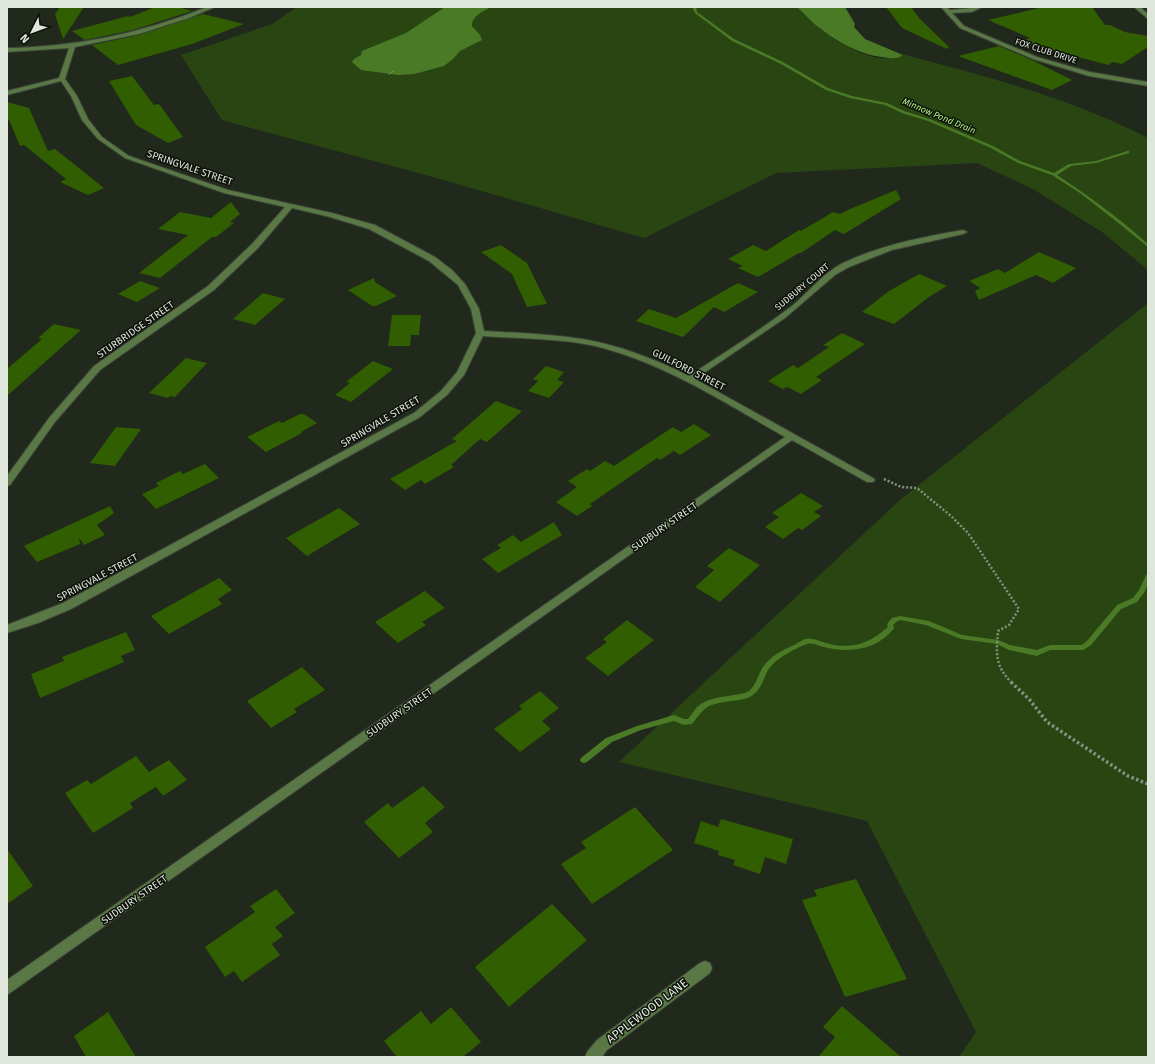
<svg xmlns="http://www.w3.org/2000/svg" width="1155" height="1064" font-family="'Fira Sans',sans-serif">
<rect width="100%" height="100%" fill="#20291b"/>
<g fill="#294612">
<path d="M297,7H796C804,12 809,20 816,25C838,43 874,67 903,55L902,54C985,76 1071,98 1148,138V270L1102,232L1033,189L977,163L776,173L644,238L433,177L222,120L181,55L272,24Z"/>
<polygon points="1148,303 1148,1057 959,1057 976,1032 867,821 619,762 900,500"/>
</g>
<g fill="#4a7a25">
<path d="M445,7H491C483,12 472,15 472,26L480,35L482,40L460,51L453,59L444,66L414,74L398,75L361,70L352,62L354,59L361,55L362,51L406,33Z"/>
<path d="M796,7H845L855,24L854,27L865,39L903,55C897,60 890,58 882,57C857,54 836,41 817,26C809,20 804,12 796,7Z"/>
</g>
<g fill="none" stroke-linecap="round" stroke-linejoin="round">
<g fill="#4a7a25" fill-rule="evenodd">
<path d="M692,7H696L697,12L734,39L783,62L828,88L852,96L887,103L904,111L930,119L993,146L1020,161L1054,173L1069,164L1096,161L1127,151H1129V153L1096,163L1071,166L1057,175C1089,196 1119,218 1148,244V247L1121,225L1080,193L1052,175L1018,163L991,148L928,121L902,113L885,105L850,98L826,90L781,64L732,41L695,13Z"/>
<path d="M1146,575H1148V584L1144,593L1137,602L1121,609L1091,645L1083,650H1050L1037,656L1009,650L997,644L961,639L926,625L900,620L896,622L893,625L894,628C879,649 851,653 828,648C821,647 813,642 807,644C794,649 774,659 767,672C763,680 761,689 753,695C749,698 744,699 739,700C731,701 715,703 709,706C702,710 697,718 692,724L684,725L674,721L641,730L612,742L587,762L584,763L581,762L580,760L581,758L606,738L637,726L674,715L684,719H688C691,715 694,711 697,707C707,698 722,697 734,695C739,694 745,694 749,691C756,685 758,675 763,667C770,656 783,650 794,645C798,643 802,640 805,639C812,637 819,641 826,643C850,650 869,644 888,627L887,624L892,618L900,616L929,621L962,635L998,640L1010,645L1037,650L1050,645H1082L1087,641L1117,605L1133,598L1139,590Z"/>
</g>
</g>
<g fill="#305e00">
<polygon points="60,7 84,7 63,39 55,14"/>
<polygon points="155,7 178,7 192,11 133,30 85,40 72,31 128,16 130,17"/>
<polygon points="886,7 911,7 919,18 949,47 947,49 902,28"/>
<polygon points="1043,7 1092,7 1105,25 1110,25 1125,32 1148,36 1148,47 1122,64 1113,62 1108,65 1019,41 1030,38 988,20"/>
<polygon points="203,14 244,24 192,44 118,65 92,45 139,35"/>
<polygon points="999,46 1034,61 1072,80 1052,90 958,56"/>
<polygon points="132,76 154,105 159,104 183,137 168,143 136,125 109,81"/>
<polygon points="7,102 29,108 48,151 55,149 104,188 88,195 60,182 66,179 24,145 20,146 9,120 7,119"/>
<polygon points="896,190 901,199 844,234 835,230 801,253 799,253 758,277 738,268 743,266 728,259 753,245 766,251 799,230 801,231 833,212 840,214 850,209"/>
<polygon points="231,202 240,214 230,222 234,223 216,237 212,237 160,278 139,273 188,235 158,229 180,212 211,218"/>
<polygon points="501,245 527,263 547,304 527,307 512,274 481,252"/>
<polygon points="1039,252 1076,268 1053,283 1036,275 979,300 975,291 980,288 969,281 998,269 1005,273"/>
<polygon points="919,274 947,286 929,297 894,324 862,312 889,291"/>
<polygon points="374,278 375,282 397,296 376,306 372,306 348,290"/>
<polygon points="140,281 160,288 137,302 118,294"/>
<polygon points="738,283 758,292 724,312 714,307 683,337 636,321 649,309 676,318"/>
<polygon points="263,293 285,299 255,325 233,319"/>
<polygon points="392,315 421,315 419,335 411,335 410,346 388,346"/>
<polygon points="54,324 81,330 7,396 7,369 42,339 38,338"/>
<polygon points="842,333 865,344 816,377 822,380 801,394 787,387 783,389 768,381 793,365 798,368 829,347 823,345"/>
<polygon points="186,358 207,363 175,397 170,396 168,398 149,393"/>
<polygon points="373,361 393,369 351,402 335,395 350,383 346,382"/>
<polygon points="546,366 564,372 557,380 564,382 549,398 528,391 538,381 533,379"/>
<polygon points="496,401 522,411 487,442 480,439 451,465 454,467 425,484 421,480 405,490 390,479 457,441 452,439"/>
<polygon points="300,414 304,414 317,423 301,432 302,433 266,452 247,437 279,421 282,423"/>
<polygon points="694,424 711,435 680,455 674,451 660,460 657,458 590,504 592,506 577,516 556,502 577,487 568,481 587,469 590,471 605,461 614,466 673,427 681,432"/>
<polygon points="116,427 141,429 115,466 90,463"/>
<polygon points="205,464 219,478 156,509 142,494 159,486 156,483 180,471 183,474"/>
<polygon points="801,493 823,506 814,512 821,516 802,530 798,528 783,539 765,527 779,517 772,513"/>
<polygon points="110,506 114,513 97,525 105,535 84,545 79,538 80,544 37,562 24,546"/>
<polygon points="339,508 360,524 307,556 286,538"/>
<polygon points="554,522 562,535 498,573 482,559 501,548 497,545 513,535 521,542"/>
<polygon points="729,548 760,565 720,602 695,587 714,570 707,566"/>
<polygon points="219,578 232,590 218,599 222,604 169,634 151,616"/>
<polygon points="425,591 445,608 422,622 426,625 398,643 375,622"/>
<polygon points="627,620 654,640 608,676 585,658 607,642 603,639"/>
<polygon points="126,632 135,650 121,656 124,662 40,698 31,674 64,661 62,657"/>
<polygon points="302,667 325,690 294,709 297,712 271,728 247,701"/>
<polygon points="540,691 559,708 542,721 551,729 520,752 494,729 522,709 519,706"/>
<polygon points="136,756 149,772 169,760 187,780 163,796 156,787 130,803 133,808 93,833 65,793 87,780 91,784"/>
<polygon points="423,786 445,807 425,823 433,832 399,858 364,822 388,803 392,808"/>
<polygon points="635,807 673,850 592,904 561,864 586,848 581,842"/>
<polygon points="721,819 793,839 786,864 765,857 760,874 733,865 735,860 718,855 719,851 694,843 701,821 718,827"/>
<polygon points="7,849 33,886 7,904"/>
<polygon points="856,879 907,979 845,997 802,900 817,896 814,890"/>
<polygon points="276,889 295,913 275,927 283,936 272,944 280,955 242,982 234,971 225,977 205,947 255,912 250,906"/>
<polygon points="552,904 587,940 509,1007 475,967"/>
<polygon points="842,1006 901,1057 818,1057 835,1037 823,1027"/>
<polygon points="451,1007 481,1042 463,1057 397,1057 384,1041 421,1011 431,1024"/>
<polygon points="108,1012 136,1057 86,1057 74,1036"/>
</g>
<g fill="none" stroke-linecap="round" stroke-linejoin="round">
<defs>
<g id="minor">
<path d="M207,7H215L189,18L139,34L75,47L65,79L77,96L88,119L102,137L129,156L228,190L332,213L375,225L435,257L452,270L465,284L479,309L484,331C516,333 550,334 582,339C619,345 655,359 689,376C724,353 759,331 792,306C809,292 823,273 843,263C881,245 922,237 963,230L967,232L963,234L892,250L849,267L835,275L785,318L695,379L873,478L875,480L873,482H867L792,440L7,995V980L785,437C727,404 669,366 603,348C566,338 522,339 483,336L464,375L447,395L420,417L71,609L38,623L7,633V625L63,603L414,413L441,391L457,372L476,333L471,309L458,285L429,261L369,229L330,217L292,208L258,248L214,290L100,370L55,422L10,485L7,486V476L49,418L94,366L208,286L252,244L285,207L224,193L125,158L98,139L82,120L71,96L61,81L7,95V91L59,78L69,48L7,52V48C77,47 142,33 207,7Z"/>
<polygon points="941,7 947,7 950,10 982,7 972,12 952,13 964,26 1037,57 1090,72 1148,82 1148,86 1089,76 1033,59 960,28"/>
<polygon points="1134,7 1140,7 1148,14 1148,19"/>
<polygon points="705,961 710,963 712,968 710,973 607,1050 602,1057 585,1057 587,1052 597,1040 700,963"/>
</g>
</defs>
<use href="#minor" stroke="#3b4336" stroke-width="2"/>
<polyline stroke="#889084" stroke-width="1.5" stroke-dasharray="1 1" stroke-linecap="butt" points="389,74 394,71"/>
<path stroke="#889084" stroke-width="2.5" stroke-dasharray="2 2" stroke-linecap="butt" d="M884,479L901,487L917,488L951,516L968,533L1019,609L1009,625L998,631C996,654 995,666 1012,683"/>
<polyline stroke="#889084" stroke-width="3.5" stroke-dasharray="2.5 2.5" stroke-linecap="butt" points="1011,682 1029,699 1047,722 1128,776 1148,784"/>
<use href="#minor" fill="#597845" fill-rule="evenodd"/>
</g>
<g text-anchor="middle" stroke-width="3" stroke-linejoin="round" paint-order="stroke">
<g font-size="9" fill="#dfe6dc" stroke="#0d110a">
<text transform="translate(1046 51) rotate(18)" y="3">FOX CLUB DRIVE</text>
<text transform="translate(802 287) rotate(-40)" y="3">SUDBURY COURT</text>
</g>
<g font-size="9" font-style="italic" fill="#b0f285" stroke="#0d110a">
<text transform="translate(939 116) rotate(23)" y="3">Minnow Pond Drain</text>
</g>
<g font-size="10" fill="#dfe6dc" stroke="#0d110a">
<text transform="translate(190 167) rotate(19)" y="4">SPRINGVALE STREET</text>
<text transform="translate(135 329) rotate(-35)" y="4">STURBRIDGE STREET</text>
<text transform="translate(689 369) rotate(27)" y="4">GUILFORD STREET</text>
<text transform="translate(380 421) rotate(-31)" y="4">SPRINGVALE STREET</text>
<text transform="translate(664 526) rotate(-35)" y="4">SUDBURY STREET</text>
<text transform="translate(97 577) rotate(-28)" y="4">SPRINGVALE STREET</text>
<text transform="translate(399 712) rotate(-35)" y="4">SUDBURY STREET</text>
<text transform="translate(134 899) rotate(-35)" y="4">SUDBURY STREET</text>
</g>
<g font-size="12" fill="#dfe6dc" stroke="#0d110a">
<text transform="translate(647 1011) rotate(-37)" y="4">APPLEWOOD LANE</text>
</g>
</g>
<rect width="1155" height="1064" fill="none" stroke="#dfe6dc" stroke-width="16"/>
<g transform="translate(32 32) rotate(228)" stroke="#0d110a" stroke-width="3" paint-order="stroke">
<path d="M0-3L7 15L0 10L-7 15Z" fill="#dfe6dc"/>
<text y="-6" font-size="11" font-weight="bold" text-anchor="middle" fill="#dfe6dc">N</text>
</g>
</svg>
